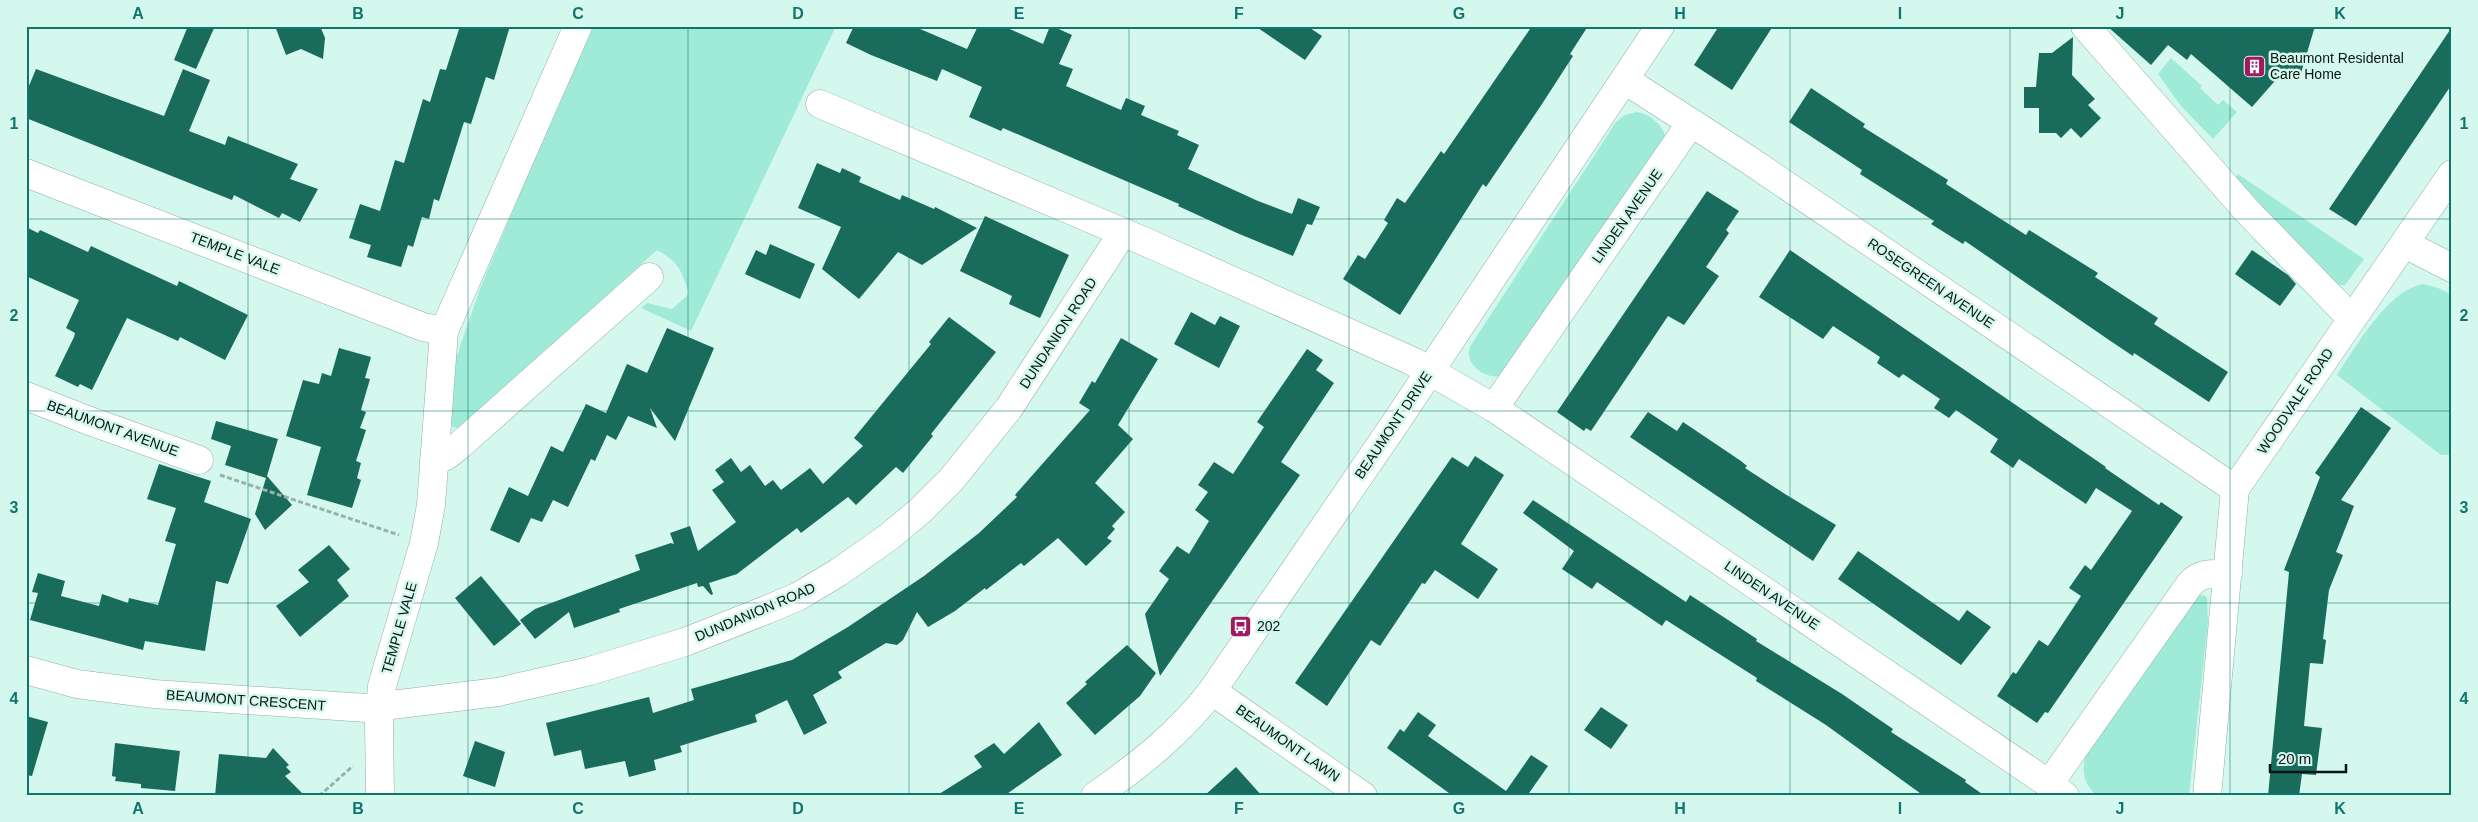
<svg xmlns="http://www.w3.org/2000/svg" width="2478" height="822" font-family="Helvetica,sans-serif">
<rect width="100%" height="100%" fill="#d5f8ee"/>
<g fill="#9febd7">
<path d="M591,26H836L691,331L641,308L647,303L672,309L689,294C681,270 680,263 657,250L460,429L453,427L450,421L453,367L481,286Z"/>
<polygon points="2171,58 2202,86 2200,88 2218,105 2223,100 2237,112 2213,139 2181,106 2158,74"/>
<path d="M1637,112C1649,114 1662,124 1665,136L1504,375C1487,382 1461,363 1471,345L1616,122L1625,115Z"/>
<polygon points="2238,174 2364,259 2345,285 2334,285 2235,178"/>
<path d="M2424,284L2438,288L2452,295V455H2441L2337,375C2356,347 2388,289 2424,284Z"/>
<path d="M2204,595L2207,598L2208,622L2189,796H2098C2082,785 2082,769 2086,752L2198,596Z"/>
</g>
<g fill="#196b5b">
<polygon points="188,26 215,26 196,69 174,60"/>
<polygon points="275,26 320,26 325,38 323,59 301,49 286,55"/>
<polygon points="460,26 510,26 494,80 486,77 471,124 464,122 439,201 434,199 429,219 422,217 413,247 408,245 401,267 367,257 371,245 349,238 360,204 380,211 395,160 404,163 423,99 430,102 440,69 446,70"/>
<polygon points="854,26 913,26 967,49 978,26 1003,26 1043,44 1050,26 1052,26 1072,35 1059,64 1073,69 1066,86 1121,110 1126,98 1145,106 1141,115 1179,131 1177,135 1199,145 1188,169 1258,201 1292,214 1298,198 1320,207 1312,225 1307,224 1293,256 1237,233 1178,206 1179,204 1003,128 1001,131 969,117 982,87 942,69 937,81 871,55 846,43"/>
<polygon points="1255,26 1307,26 1322,36 1305,60"/>
<polygon points="1532,26 1588,26 1570,54 1573,56 1542,104 1486,187 1483,184 1400,315 1343,279 1358,255 1365,259 1388,223 1384,220 1397,198 1405,203 1441,151 1444,154"/>
<polygon points="1719,26 1773,26 1732,90 1694,65"/>
<polygon points="2107,26 2315,26 2299,80 2281,74 2252,107 2191,54 2187,60 2168,45 2151,65"/>
<polygon points="2452,27 2452,84 2356,226 2329,209"/>
<polygon points="2073,37 2072,75 2095,99 2088,105 2101,118 2081,138 2071,128 2061,138 2056,133 2039,133 2039,108 2024,108 2024,87 2036,87 2039,53 2052,53"/>
<polygon points="36,69 164,116 183,69 210,80 189,131 225,145 228,136 298,164 290,179 318,189 300,222 282,213 279,218 234,195 232,200 26,118 26,93"/>
<polygon points="1811,88 1865,124 1863,127 1948,180 1946,184 2026,235 2029,230 2098,273 2095,277 2158,318 2154,324 2228,372 2209,402 2134,353 2133,356 2109,340 1965,241 1963,244 1931,224 1934,221 1860,174 1862,170 1789,122"/>
<polygon points="817,163 840,173 842,168 861,177 859,182 900,200 902,195 934,209 935,207 977,228 922,265 898,252 859,299 822,269 841,227 798,208"/>
<polygon points="1707,191 1739,211 1726,230 1729,233 1706,267 1719,276 1684,325 1668,316 1591,431 1586,428 1584,431 1557,412"/>
<polygon points="985,216 1069,255 1040,318 1009,304 1012,296 960,271"/>
<polygon points="26,227 38,233 40,230 88,252 91,246 177,286 179,281 248,315 225,360 180,337 178,341 127,318 92,390 80,384 78,387 55,376 74,337 75,333 66,328 79,300 26,276"/>
<polygon points="770,244 815,264 800,299 745,274 756,250 766,255"/>
<polygon points="1790,250 2106,467 2105,468 2159,505 2161,502 2183,517 2048,713 2045,712 2037,723 1997,696 2013,672 2016,674 2039,640 2048,646 2081,596 2069,588 2085,565 2091,570 2132,511 2096,488 2086,504 2019,459 2013,468 1990,452 1998,439 1956,410 1949,418 1934,408 1940,399 1903,374 1899,378 1877,363 1880,357 1833,326 1823,339 1759,297"/>
<polygon points="2252,250 2288,275 2296,284 2280,306 2235,274"/>
<polygon points="1191,312 1215,325 1220,316 1240,326 1219,368 1174,344"/>
<polygon points="949,317 996,352 931,434 933,436 903,473 896,467 856,505 848,497 801,533 797,528 737,574 709,583 713,594 711,595 703,586 698,587 697,583 619,609 620,612 574,628 569,612 535,639 520,620 535,609 640,570 635,555 671,543 674,544 670,533 690,526 698,551 736,522 712,490 724,482 715,470 731,458 741,472 750,465 765,486 773,480 781,490 810,468 823,484 863,446 854,438 931,344 929,342"/>
<polygon points="667,328 714,348 675,441 650,408 657,428 628,416 616,440 607,435 595,461 591,459 568,507 553,500 542,522 531,518 519,543 490,530 509,487 528,496 551,446 563,452 586,404 606,413 627,364 647,373"/>
<polygon points="1121,338 1158,359 1118,425 1133,439 1095,483 1125,512 1112,526 1115,529 1107,538 1112,541 1086,566 1058,538 1024,566 1021,563 986,590 985,588 955,611 928,627 917,612 903,640 897,645 886,643 838,672 842,678 813,695 827,723 804,735 787,700 755,715 757,722 680,746 682,752 654,760 656,770 629,777 625,761 585,769 581,750 554,756 546,723 649,697 653,713 694,700 691,689 792,660 848,627 924,576 979,533 1017,497 1015,495 1090,410 1079,403 1092,381 1095,383"/>
<polygon points="339,348 371,357 365,378 370,379 361,410 366,412 360,428 366,430 356,461 361,463 357,478 361,480 352,508 307,495 321,447 286,436 303,380 319,384 322,373 331,376"/>
<polygon points="1307,349 1323,360 1316,370 1334,383 1281,462 1300,475 1160,676 1145,614 1169,579 1159,571 1177,546 1189,554 1209,521 1195,510 1208,492 1198,485 1214,462 1233,474 1264,427 1257,422"/>
<polygon points="2361,407 2391,428 2341,500 2354,506 2336,552 2343,555 2329,590 2323,639 2326,640 2323,664 2310,663 2304,726 2322,728 2316,775 2302,774 2299,796 2268,796 2289,572 2284,570 2320,477 2315,473"/>
<polygon points="1648,412 1677,431 1683,422 1741,461 1747,466 1745,468 1785,494 1836,525 1813,561 1630,437"/>
<polygon points="216,421 278,439 267,476 292,505 265,530 255,514 266,478 225,465 231,446 211,439"/>
<polygon points="1475,456 1504,475 1461,544 1498,569 1478,599 1435,570 1425,584 1422,583 1380,646 1371,640 1327,706 1295,683 1452,457 1468,467"/>
<polygon points="159,464 211,481 204,502 251,519 228,584 216,581 205,651 145,641 143,650 30,620 38,593 32,592 38,573 65,581 61,596 99,606 102,594 128,603 129,598 158,605 176,544 165,541 176,508 147,499"/>
<polygon points="1533,500 1686,602 1690,595 1757,639 1756,641 1842,694 1893,729 1891,732 1966,780 1965,782 1985,796 1924,796 1826,725 1756,681 1757,678 1666,620 1662,626 1597,582 1592,589 1562,569 1574,551 1523,513"/>
<polygon points="329,545 350,569 337,580 349,596 300,637 276,606 309,582 298,570"/>
<polygon points="1858,551 1959,621 1967,610 1991,627 1961,665 1838,579"/>
<polygon points="481,576 521,624 494,646 455,598"/>
<polygon points="1127,645 1156,673 1140,696 1095,735 1066,703 1087,684 1085,682"/>
<polygon points="1601,707 1628,725 1611,749 1584,730"/>
<polygon points="1418,712 1436,725 1428,736 1506,791 1531,755 1548,766 1527,796 1453,796 1387,748 1400,729 1404,732"/>
<polygon points="26,716 48,722 32,776 26,775"/>
<polygon points="1039,722 1062,755 1004,796 936,796 982,767 974,756 994,743 1004,754"/>
<polygon points="475,741 505,752 495,787 463,776"/>
<polygon points="115,743 180,751 175,791 141,788 141,784 115,781 116,777 112,776"/>
<polygon points="273,748 289,765 286,767 291,772 285,776 305,796 215,796 219,754 266,758"/>
<polygon points="1236,767 1262,796 1204,796"/>
</g>
<g fill="none" stroke-linecap="round" stroke-linejoin="round">
<defs>
<g id="minor">
<polyline points="2085,26 2247,211 2352,319"/>
<polyline points="1625,80 1746,158 2235,489"/>
<polyline points="820,104 1148,243 1412,361 1494,408 2049,784"/>
<polyline points="26,173 423,327 444,331 431,505 424,543 382,686 379,722 380,796"/>
<polyline points="2405,244 2452,268"/>
<polyline points="444,331 578,26"/>
<polyline points="26,396 87,420 199,460"/>
<polyline points="1494,408 1691,123"/>
<polyline points="434,461 446,456 460,445 649,277"/>
<polyline points="26,670 77,684 154,694 367,708 498,692 590,671 685,642 766,610 799,596 839,572 890,536 921,510 951,480 1009,408 1123,232"/>
<polyline points="1212,691 1363,796"/>
<path d="M1095,796C1139,765 1179,734 1212,691L1396,422L1660,26"/>
<path d="M2065,796L2049,784L2190,584C2201,572 2212,574 2228,574"/>
<polyline points="2207,796 2235,489 2452,174"/>
</g>
</defs>
<use href="#minor" stroke="#8fb0a7" stroke-width="29"/>
<g stroke="#96b2aa" stroke-width="3" stroke-dasharray="5 2.5" stroke-linecap="butt">
<polyline points="220,475 399,535"/>
<polyline points="319,796 353,766"/>
</g>
<use href="#minor" stroke="#fff" stroke-width="28"/>
</g>
<path fill="none" stroke="#0f766e" stroke-width="1" stroke-opacity="0.55" d="M248,26V796M468,26V796M688,26V796M909,26V796M1129,26V796M1349,26V796M1569,26V796M1790,26V796M2010,26V796M2230,26V796M26,219H2452M26,411H2452M26,603H2452"/>
<defs>
<symbol id="building-square" viewBox="-11 -11 22 22"><rect x="-9" y="-9" width="18" height="18" rx="4" fill="#a31860" stroke="#d5f8ee"/><path d="M-4-6H4V6H1V3H-1V6H-4ZM-2.5-4.3h1.7v1.8h-1.7ZM.8-4.3h1.7v1.8H.8ZM-2.5-1h1.7V.8h-1.7ZM.8-1h1.7V.8H.8Z" fill="#fff"/></symbol>
<symbol id="bus-square" viewBox="-11 -11 22 22"><rect x="-9" y="-9" width="18" height="18" rx="4" fill="#a31860" stroke="#d5f8ee"/><path d="M-5-6H5V4H4V6H2V4H-2V6H-4V4H-5ZM-3.5-4V0h7V-4ZM-3.5 1.2v1.5H-2V1.2ZM2 1.2v1.5H3.5V1.2Z" fill="#fff"/></symbol>
</defs>
<g fill-rule="evenodd">
<use href="#building-square" x="2242" y="54" width="25" height="25"/>
<use href="#bus-square" x="1228" y="614" width="25" height="25"/>
</g>
<g text-anchor="middle" stroke-width="5" stroke-linejoin="round" paint-order="stroke">
<g font-size="14" fill="#081512" stroke="#d5f8ee" text-anchor="start">
<text x="2270" y="63">Beaumont Residental<tspan x="2270" dy="16">Care Home</tspan></text>
<text x="1257" y="631">202</text>
</g>
<g font-size="14" fill="#081512" stroke="#d5f8ee">
<text transform="translate(1627 216) rotate(-55)" y="5">LINDEN AVENUE</text>
<text transform="translate(235 253) rotate(21)" y="5">TEMPLE VALE</text>
<text transform="translate(1931 283) rotate(34)" y="5">ROSEGREEN AVENUE</text>
<text transform="translate(1058 333) rotate(-57)" y="5">DUNDANION ROAD</text>
<text transform="translate(2295 401) rotate(-56)" y="5">WOODVALE ROAD</text>
<text transform="translate(1393 425) rotate(-56)" y="5">BEAUMONT DRIVE</text>
<text transform="translate(113 428) rotate(20)" y="5">BEAUMONT AVENUE</text>
<text transform="translate(1772 595) rotate(34)" y="5">LINDEN AVENUE</text>
<text transform="translate(755 612) rotate(-23)" y="5">DUNDANION ROAD</text>
<text transform="translate(399 628) rotate(-74)" y="5">TEMPLE VALE</text>
<text transform="translate(246 700) rotate(4)" y="5">BEAUMONT CRESCENT</text>
<text transform="translate(1288 743) rotate(35)" y="5">BEAUMONT LAWN</text>
</g>
</g>
<rect width="2478" height="822" fill="none" stroke="#d5f8ee" stroke-width="55"/>
<path d="M2270 764v8h76v-8" fill="none" stroke="#081512" stroke-width="2.5"/>
<text x="2278" y="764" font-size="15" fill="#081512" stroke="#d5f8ee" stroke-width="4" paint-order="stroke">20 m</text>
<rect x="28" y="28" width="2422" height="766" fill="none" stroke="#0f766e" stroke-width="2"/>
<g font-size="16" text-anchor="middle" font-weight="bold" fill="#0f766e">
<text x="138" y="19">A</text>
<text x="358" y="19">B</text>
<text x="578" y="19">C</text>
<text x="798" y="19">D</text>
<text x="1019" y="19">E</text>
<text x="1239" y="19">F</text>
<text x="1459" y="19">G</text>
<text x="1680" y="19">H</text>
<text x="1900" y="19">I</text>
<text x="2120" y="19">J</text>
<text x="2340" y="19">K</text>
<text x="14" y="129">1</text>
<text x="2464" y="129">1</text>
<text x="14" y="321">2</text>
<text x="2464" y="321">2</text>
<text x="14" y="513">3</text>
<text x="2464" y="513">3</text>
<text x="14" y="704">4</text>
<text x="2464" y="704">4</text>
<text x="138" y="814">A</text>
<text x="358" y="814">B</text>
<text x="578" y="814">C</text>
<text x="798" y="814">D</text>
<text x="1019" y="814">E</text>
<text x="1239" y="814">F</text>
<text x="1459" y="814">G</text>
<text x="1680" y="814">H</text>
<text x="1900" y="814">I</text>
<text x="2120" y="814">J</text>
<text x="2340" y="814">K</text>
</g>
</svg>
